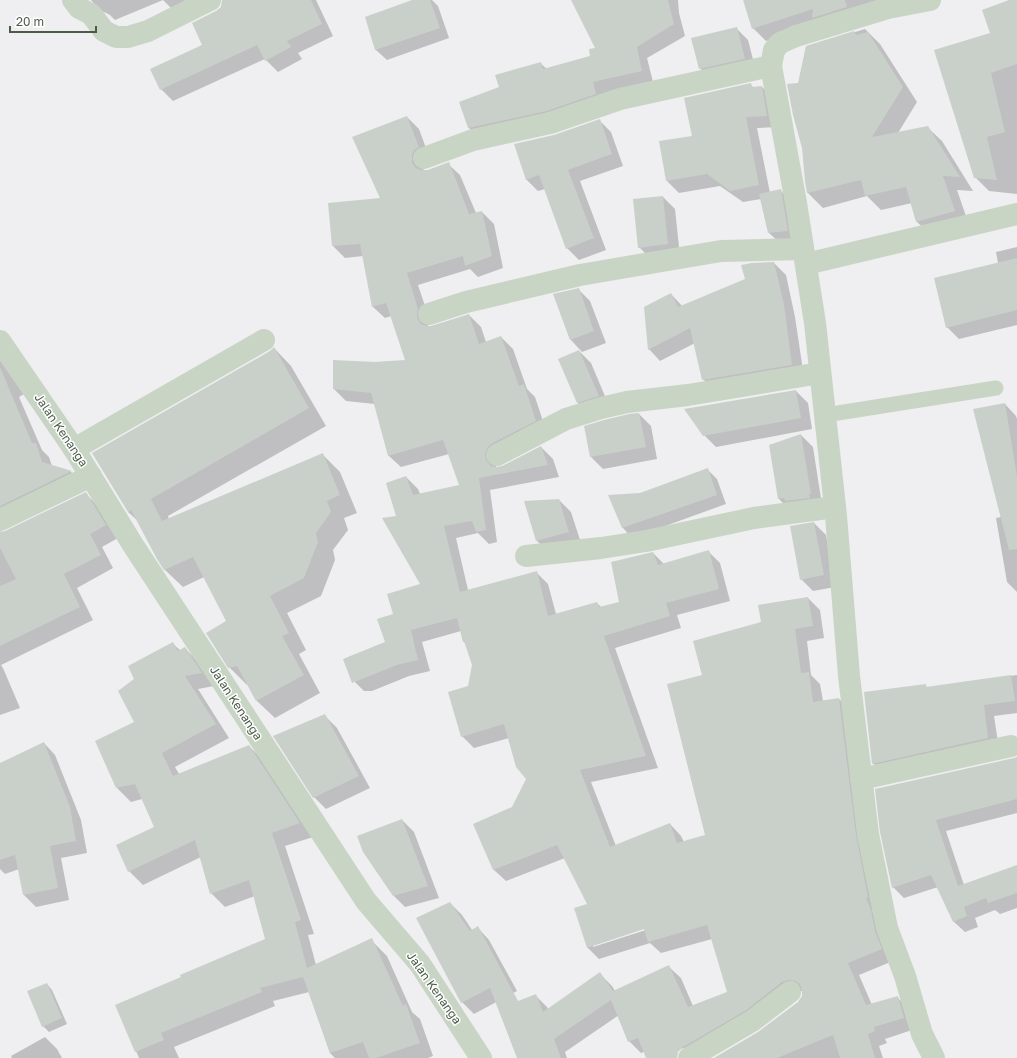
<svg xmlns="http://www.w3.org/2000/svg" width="1017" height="1058" font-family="'Golos Text',sans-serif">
<rect width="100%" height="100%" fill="#efeef0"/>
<g fill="#0003" fill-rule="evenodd">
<polygon points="91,0 163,0 115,20 110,15 100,10"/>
<polygon points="163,0 218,0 174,11"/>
<polygon points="223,0 316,0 333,36 298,53 302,59 278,72 265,59 173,101 161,89 204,46 216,12 221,8"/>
<polygon points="415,0 432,0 438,6 449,38 387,60 376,50 366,17"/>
<polygon points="572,0 678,0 679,13 685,36 647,58 653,82 481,139 469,128 460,102 500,88 540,63 547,69 591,56 597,49"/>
<polygon points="744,0 883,0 819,24 766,41 753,28"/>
<polygon points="1012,0 1017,0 1017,194 989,191 975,177 991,33"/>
<polygon points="736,28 748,40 756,71 712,80 700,68"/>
<polygon points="865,29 880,44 917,102 898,133 927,127 942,141 973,191 957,190 969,225 932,236 917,222 912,203 881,210 867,196 823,208 808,193 806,181 799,83 806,47"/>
<polygon points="750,84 754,88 762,87 773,99 779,127 757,128 770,193 780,190 792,202 799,242 781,244 769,233 761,199 743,202 720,186 679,193 667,181 693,137"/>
<path d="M407,117L419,129L430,159L423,168L424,171H428L448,164L460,175L476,213L482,212L494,224L503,268L478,277L470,269L418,285L430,321L428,324V327L469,315L481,327L486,342L501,337L513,349L527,389L535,397L547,433L498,460L496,466V468L503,467L541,447L553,459L559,477L490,490L497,542L489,544L478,533L456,538L468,590L537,573L548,584L556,614L597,603L602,608L620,603L653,553L664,564L709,552L720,563L730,601L677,615L681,628L615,648L658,768L591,782L616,846L670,824L681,836L684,842L707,835L704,675L762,623L808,598L820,610L824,638L807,641L811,675L820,684L823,701L839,699L851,711L893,961L859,975L872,1005L897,997L909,1009L915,1029L885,1039L887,1043L879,1046L883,1058H715L759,1033L798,1003L803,997V991H801L794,994L693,1058L683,1048L660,1058H653L646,1051L641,1053L629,1041L619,1015L565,1052L567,1058H518L535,995L547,1007L548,1009L600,974L612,986L615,991L669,967L681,978L693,1006L729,992L712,939L661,953L650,943L599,959L587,947L589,904L565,858L506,881L494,870L474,825L513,808L527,778L509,738L474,748L462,736L469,687L473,665L466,644L463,641L461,631L422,642L430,671L409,676L372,691H364L352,679L387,643L394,615L421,585L397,516L406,477L418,489L420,494L460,486L449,454L401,467L389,456L375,404L346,401L334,389L375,363L407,361L391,316L385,318L373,307L363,256L345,258L333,246L382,199ZM648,927L649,929L593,947V945Z"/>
<polygon points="599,120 611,132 623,166 580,181 606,250 579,260 567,248 545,189 538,191 526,179 554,136"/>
<polygon points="663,197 675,209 680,256 651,259 639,247"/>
<polygon points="1017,247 1017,325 959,339 947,327 998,263 996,252"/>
<polygon points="774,263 786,275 795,317 804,377 715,391 703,379 695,343 660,361 649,349 671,294 682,306 746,280"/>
<polygon points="578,289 590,301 606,343 582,352 571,340"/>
<polygon points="274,348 291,366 326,426 168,516 169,519 323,455 340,472 357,513 344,518 348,530 333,550 335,560 321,596 287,613 306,650 299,654 320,693 275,718 257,701 248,684 247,685 229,667 228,622 204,577 183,587 165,570 158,558 139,522 128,512"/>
<polygon points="579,351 591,363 610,408 589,414 577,402"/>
<polygon points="0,360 24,394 19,397 42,450 49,457 52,466 71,472 84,485 3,526 0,533 5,532 86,494 99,507 118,538 102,547 113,568 77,588 93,620 1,665 3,668 20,708 0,715"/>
<polygon points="796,391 808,403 812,429 716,447 704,435"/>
<polygon points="1005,404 1016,416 1017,419 1017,592 1007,582 996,518 1001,517"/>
<polygon points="639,414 651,426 657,459 603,469 591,457 585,427"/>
<polygon points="801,435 813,447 822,505 791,511 779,499 770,446"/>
<polygon points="707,469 717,479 726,504 632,538 623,528 610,496 640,494"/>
<polygon points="559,500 571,512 581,543 549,552 537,541"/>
<polygon points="814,523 826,535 835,587 813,591 801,579"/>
<polygon points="172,643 181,651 185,648 198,662 214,686 198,689 229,738 175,767 179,774 249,746 263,760 313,837 285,846 314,934 308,935 316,965 373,942 387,956 412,1012 420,1019 433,1056 428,1058 335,1058 330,1053 309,992 273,1001 275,1006 174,1047 179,1058 139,1058 116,1005 182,978 266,940 255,896 225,907 211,893 201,857 143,885 129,871 155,827 142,799 131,802 117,788 135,722 135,680"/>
<polygon points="1017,675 1017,713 994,716 999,749 884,775 873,763 925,685 928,688"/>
<polygon points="325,716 337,728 370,788 326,809 314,797"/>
<polygon points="44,743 55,755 81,820 87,853 61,858 69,900 36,907 24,895 19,869 5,874 0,869 0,765"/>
<polygon points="1017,758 1017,813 946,831 964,885 1017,866 1017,908 1000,914 995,910 975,918 978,927 965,932 953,921 938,887 904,898 893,887 881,832"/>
<polygon points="402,820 414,832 439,898 405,907 393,895"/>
<polygon points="450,903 462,915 472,930 478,928 489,940 517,991 474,1014 462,1002 417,918"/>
<polygon points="47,984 52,990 67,1024 49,1032 43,1026"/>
<polygon points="45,1037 57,1049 62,1058 12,1058 11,1056"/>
</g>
<g fill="#c9d0c9">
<polygon points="222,0 311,0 322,24 287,41 291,47 265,61 257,45 160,90 150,69 202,45 192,23 216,11 221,7"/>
<polygon points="412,0 430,0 440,28 375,50 365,17"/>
<polygon points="571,0 668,0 674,24 637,47 642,71 593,82 596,94 547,111 468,128 459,102 499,87 495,75 541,62 543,69 590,56 589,49 595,48"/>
<polygon points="743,0 845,0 847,7 812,18 813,9 752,29"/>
<polygon points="1009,0 1017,0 1017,64 991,73 1005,132 987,137 997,180 974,178 934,50 990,33 982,10"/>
<polygon points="737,27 745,59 699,69 691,38"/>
<polygon points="854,31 856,35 868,32 903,87 872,137 928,126 960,177 943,176 955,211 916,222 906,187 865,196 861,180 807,193 805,181 802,148 793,115 787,84 798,83 806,46"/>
<polygon points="751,83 752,87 762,86 767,116 746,117 759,185 730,191 707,174 666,181 659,141 692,136 684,98"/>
<polygon points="407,116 419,147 414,150 412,155 412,163 416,168 421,170 428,170 449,162 469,214 482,211 492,256 465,266 463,256 407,273 418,309 417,312 417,318 421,324 427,326 432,326 469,314 479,344 501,336 519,386 524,384 536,421 491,444 487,448 485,454 486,460 491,466 496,467 502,466 541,446 548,465 479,478 486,530 476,532 472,521 444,526 460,592 537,571 548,616 597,602 599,607 619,602 611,562 653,552 658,565 709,550 719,589 666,603 670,616 604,636 646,756 580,770 610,847 670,823 677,843 705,835 667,684 702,675 693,641 761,622 758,605 808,597 813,626 795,629 801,673 809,672 813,702 839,698 856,835 868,897 866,898 871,910 875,931 882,949 848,963 866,1005 898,996 904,1018 874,1027 875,1031 868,1034 875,1058 840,1058 833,1035 777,1058 714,1058 758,1032 798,1002 802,996 802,990 800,984 795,981 789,980 782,982 745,1011 683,1047 678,1052 677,1058 646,1058 638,1038 628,1042 611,1000 554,1039 561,1058 517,1058 490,988 461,1003 416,918 450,902 470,931 478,926 518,1001 536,994 543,1012 600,972 613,991 669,965 688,1007 727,992 707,925 648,942 644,929 587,948 574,908 587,904 557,845 493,870 473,824 512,807 526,779 516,767 504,724 461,737 448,692 468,686 472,665 464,641 463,642 457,618 411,630 418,660 397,665 352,683 343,659 385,642 377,619 393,614 387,594 420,584 382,518 396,516 386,483 406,476 413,495 459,485 443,440 388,456 371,393 333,389 333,360 375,362 405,360 386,303 372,307 360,244 332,246 328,203 380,198 352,137"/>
<polygon points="600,119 612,154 568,170 594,238 566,249 539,175 526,180 514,144 554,135"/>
<polygon points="781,189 788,231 768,233 759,194"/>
<polygon points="663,196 668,244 638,248 633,199"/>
<polygon points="1017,258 1017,310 946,328 934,278"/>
<polygon points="774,262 784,304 792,365 702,380 690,328 648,350 644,307 671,293 678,307 745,279 741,265 752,263"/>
<polygon points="579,288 594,331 570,340 553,294"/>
<polygon points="274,347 309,408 151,499 162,521 323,453 340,495 327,501 331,512 316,533 318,542 304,578 270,596 289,633 282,636 304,675 256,701 237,666 228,668 206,633 226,621 193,557 164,570 157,559 131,510 128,512 92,453 270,351"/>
<polygon points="579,350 599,396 577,403 558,359"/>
<polygon points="0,367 32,443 36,443 42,462 72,471 0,506"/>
<polygon points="796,390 801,418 703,436 684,409"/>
<polygon points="1005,403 1017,476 1017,549 1009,550 973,409"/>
<polygon points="639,413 646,447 590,457 584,426 604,420 629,414"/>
<polygon points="801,434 811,494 809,494 810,498 785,501 784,498 778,499 769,445"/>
<polygon points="708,468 717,495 622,528 608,495 640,493"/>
<polygon points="86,492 106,525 90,534 101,555 64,574 80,607 0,646 0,586 16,579 0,548 0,532 5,531"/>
<polygon points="559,499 569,532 536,541 524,501"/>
<polygon points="814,522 824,575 800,580 790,526"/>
<polygon points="173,642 178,651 185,647 202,673 185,676 216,724 162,753 173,776 249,745 300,823 272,833 301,920 295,922 307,968 372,938 403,1006 406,1004 420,1043 376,1058 369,1058 363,1042 330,1053 303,977 260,988 262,992 161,1033 164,1040 135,1052 115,1005 181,977 180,975 265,939 249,880 210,894 195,840 128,872 116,845 154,827 135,784 116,788 95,741 134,722 118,691 134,679 128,666"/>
<polygon points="1011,675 1015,701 984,705 988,738 872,764 864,692 926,684 926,687"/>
<polygon points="325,714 359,776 313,798 273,736"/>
<polygon points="44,742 70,807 76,841 50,846 58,888 23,895 15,855 0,860 0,763"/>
<polygon points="1017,757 1017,799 936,820 958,886 1017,865 1017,893 988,903 986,898 964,907 967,916 953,922 931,875 892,888 880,832 875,789 1014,758"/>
<polygon points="402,819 428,886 393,896 363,852 357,836"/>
<polygon points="47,983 62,1018 42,1027 27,991"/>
</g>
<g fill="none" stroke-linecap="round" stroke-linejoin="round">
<polyline stroke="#c8d5c5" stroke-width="15" points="825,415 996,388"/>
<g stroke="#c8d5c5" stroke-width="22">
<polyline points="73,0 79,8 91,14 104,31 116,37 128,37 148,31 210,0"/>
<polyline points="930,0 888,8 796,36 780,43 774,50 771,66 796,203 815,323 836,516 849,676 868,834 887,928 905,976 922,1034 934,1058"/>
<polyline points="424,158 473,140 550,123 620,99 771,66"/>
<polyline points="806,264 1017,214"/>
<polyline points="429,314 466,302 580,275 721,251 803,249"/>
<polyline points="0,341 74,449 133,545 366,901 420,964 481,1058"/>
<polyline points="74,449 264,340"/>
<polyline points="497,455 566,419 601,408 627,402 688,395 820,373"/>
<polyline points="0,520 91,476"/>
<polyline points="526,556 601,548 646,541 754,518 835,507"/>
<polyline points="861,779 1011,746"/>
<polyline points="689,1058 752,1021 790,992"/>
</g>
</g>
<g text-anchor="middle" stroke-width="3" stroke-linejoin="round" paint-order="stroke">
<g font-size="12" fill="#4a5b47" stroke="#fff">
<text transform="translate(61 430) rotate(56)" y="4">Jalan Kenanga</text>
<text transform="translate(236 703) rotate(57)" y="4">Jalan Kenanga</text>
<text transform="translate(434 988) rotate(55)" y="4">Jalan Kenanga</text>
</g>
</g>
<path d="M10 26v6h86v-6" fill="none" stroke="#4a5b47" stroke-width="2"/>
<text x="16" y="26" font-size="12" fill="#4a5b47" stroke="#ffffff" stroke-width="3" paint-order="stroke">20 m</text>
</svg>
